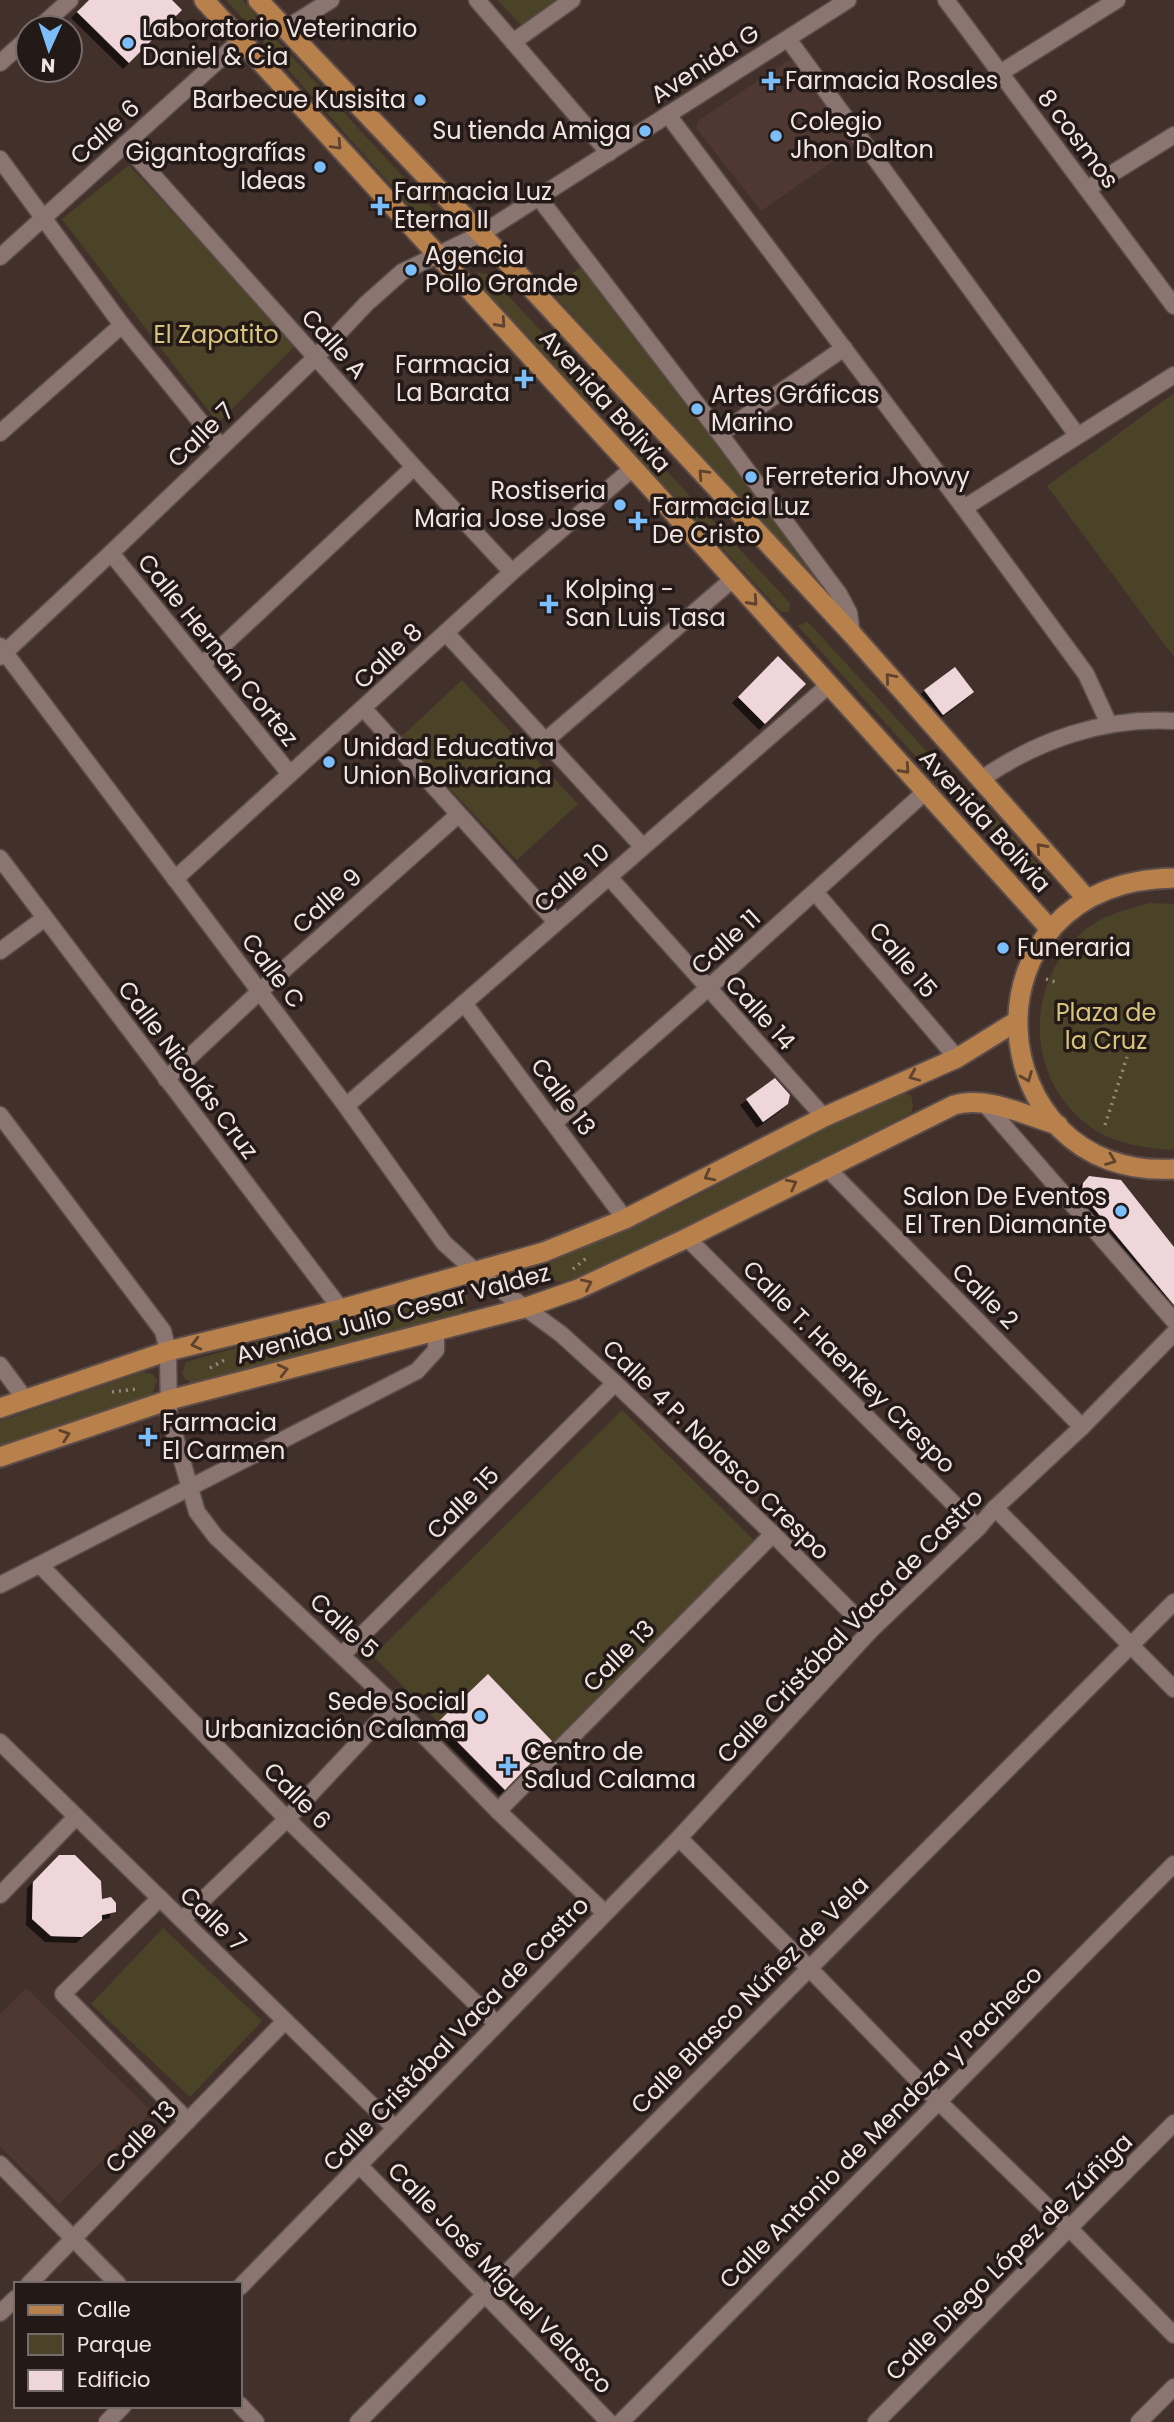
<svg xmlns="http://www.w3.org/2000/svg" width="1174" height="2422" font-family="Poppins,sans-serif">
<defs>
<filter id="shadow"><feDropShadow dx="-6" dy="6" stdDeviation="0" flood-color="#0009"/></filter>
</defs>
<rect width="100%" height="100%" fill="#42302b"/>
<g fill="#503832">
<polygon points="789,60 795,63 856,145 761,211 696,128 698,121"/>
<polygon points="26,1988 151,2111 59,2204 0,2147 0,2014"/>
</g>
<g fill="#4b4327">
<polygon points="226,0 243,0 255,14 257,22 253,25 246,22"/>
<polygon points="497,0 559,0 523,27"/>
<polygon points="265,34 271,34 434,210 431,221 422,220 262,40"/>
<polygon points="129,165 296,345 218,423 62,219"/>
<polygon points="581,267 828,591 818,589 550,290"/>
<polygon points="477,272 488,274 606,401 605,410 596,410 478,282"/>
<polygon points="1174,393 1174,657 1047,486"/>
<polygon points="625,435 635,437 790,603 789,612 781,612 626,444"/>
<polygon points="807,621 952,779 944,788 798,626"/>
<polygon points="462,680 578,804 517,860 401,737"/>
<polygon points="963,783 1051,878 1042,885 955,791"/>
<path d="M1150,903L1174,904V1149L1169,1150C1142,1147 1115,1144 1092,1128C1027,1082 1023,991 1078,936C1098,916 1125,910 1150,903Z"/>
<polygon points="902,1092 911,1095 913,1105 911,1113 693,1227 563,1283 550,1279 547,1269 551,1262 681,1204 892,1093"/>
<polygon points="450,1288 463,1289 468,1297 466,1307 460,1313 192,1383 185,1379 182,1373 186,1362"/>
<polygon points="143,1372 152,1374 157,1380 152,1395 0,1446 0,1421"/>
<polygon points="622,1410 758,1544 555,1744 488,1674 438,1722 373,1656"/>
<polygon points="163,1928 262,2021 190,2097 91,2004"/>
</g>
<g fill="#efd6db" filter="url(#shadow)">
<polygon points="89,0 172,0 182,10 129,63 77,12"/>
<polygon points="778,656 806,684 765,724 738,697"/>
<polygon points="955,667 974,692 943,715 924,690"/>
<polygon points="775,1078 790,1095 788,1104 763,1122 746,1099"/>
<polygon points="1089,1176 1121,1180 1174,1247 1174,1305 1082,1194 1083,1183"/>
<polygon points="488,1674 552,1741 505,1790 438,1722"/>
<polygon points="59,1855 75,1855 101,1881 102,1899 111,1897 116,1903 116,1912 102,1915 102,1920 82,1937 51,1936 32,1919 33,1882"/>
</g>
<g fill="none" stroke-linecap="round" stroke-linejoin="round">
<defs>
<g id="minor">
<polyline points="477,0 609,153"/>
<polyline points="946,0 1174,306"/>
<polyline points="39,28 70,0"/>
<polyline points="285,29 331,0"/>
<polyline points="788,39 1077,435"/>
<polyline points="513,42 572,0"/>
<polyline points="0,63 28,38"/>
<polyline points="1000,73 1117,0"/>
<polyline points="668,115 964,508 1086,674 1109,724"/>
<polyline points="125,144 414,467 512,572"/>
<polyline points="0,159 122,325 221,447"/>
<polyline points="1087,189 1174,135"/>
<polyline points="539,198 720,434 839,594 849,613 852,634"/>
<polyline points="0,257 241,40"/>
<polyline points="0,433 122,325"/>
<polyline points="720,434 844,348"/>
<polyline points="964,508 1174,375"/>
<polyline points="111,553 290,774"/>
<polyline points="446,633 643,847"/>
<polyline points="0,646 346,1106 444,1243 475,1271 561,1334 615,1383 773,1534 870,1631"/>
<polyline points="0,657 111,553 316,357 366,304 402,272 481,234 848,0"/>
<polyline points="202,665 414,467"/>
<polyline points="364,709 556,922"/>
<polyline points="545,741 733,579"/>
<path d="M980,780C1037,740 1104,717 1174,721"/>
<polyline points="0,858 341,1309"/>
<polyline points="609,877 824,1117"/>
<polyline points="175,879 512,572 633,468"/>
<polyline points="815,892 957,1058"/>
<polyline points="0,951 45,918"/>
<polyline points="464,1003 625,1219"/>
<polyline points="166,1079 260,991 458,815"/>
<polyline points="984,1103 1174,1321"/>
<polyline points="346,1106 829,685"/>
<polyline points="0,1115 163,1331 168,1351 169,1416 197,1512 216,1537 394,1705 498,1811 605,1913"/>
<polyline points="554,1123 707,989 925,792"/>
<polyline points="826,1167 1082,1427"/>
<polyline points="687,1238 978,1528"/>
<polyline points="0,1365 25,1399"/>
<polyline points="995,1508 1174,1689"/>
<polyline points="40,1565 287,1819 497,2024"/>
<polyline points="0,1585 417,1371 436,1350 436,1331"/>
<polyline points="342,1655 615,1383"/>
<polyline points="0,1742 395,2128"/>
<polyline points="498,1811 773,1534"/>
<polyline points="679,1838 809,1968 939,2102 1070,2229 1174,2335"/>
<polyline points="0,1895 76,1817"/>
<polyline points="160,1898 63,1994 188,2121"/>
<polyline points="182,1920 287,1819 394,1705"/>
<polyline points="0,2164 118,2284"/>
<polyline points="359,2165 609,2422"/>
<polyline points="29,2284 285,2021"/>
<polyline points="240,2287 679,1838 870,1631 978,1528 995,1508 1082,1427 1174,1333"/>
<polyline points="0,2313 16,2298"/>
<polyline points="240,2405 256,2422"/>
<polyline points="107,2422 123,2406"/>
<polyline points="358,2422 1174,1602"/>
<polyline points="621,2422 1174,1864"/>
<polyline points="876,2422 1174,2123"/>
<polyline points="1139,2422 1174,2387"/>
</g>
<g id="primary">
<polyline points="204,0 633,468 1051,930"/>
<polyline points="258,0 481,234 852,634 1087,899"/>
<path d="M1174,878C954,881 978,1181 1174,1169"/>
<polyline points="0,1408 168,1351 341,1309 544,1252 625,1219 824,1117 957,1058 1017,1021"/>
<path d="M0,1457L169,1400L524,1308L578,1289L687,1238L954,1105C987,1095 1026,1116 1058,1125"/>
</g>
</defs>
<use href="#minor" stroke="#5c4d4a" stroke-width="19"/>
<use href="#primary" stroke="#5c4d4a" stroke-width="23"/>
<g stroke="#978884" stroke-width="3.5" stroke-dasharray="2 5" stroke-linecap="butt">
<polyline points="1046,979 1058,983"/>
<polyline points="1105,1125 1127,1057"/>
<polyline points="573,1269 589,1256"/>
<polyline points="210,1368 228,1358"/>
<polyline points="112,1392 136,1389"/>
</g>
<use href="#minor" stroke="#8a7570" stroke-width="16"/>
<use href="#primary" stroke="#b8814c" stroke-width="19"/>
</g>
<defs><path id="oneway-chevron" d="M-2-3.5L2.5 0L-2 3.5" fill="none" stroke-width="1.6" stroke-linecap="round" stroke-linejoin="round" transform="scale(1.75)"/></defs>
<g stroke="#5f432d">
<use href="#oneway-chevron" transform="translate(337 145) rotate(47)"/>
<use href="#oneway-chevron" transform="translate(501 323) rotate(48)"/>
<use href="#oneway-chevron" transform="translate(703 474) rotate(-133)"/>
<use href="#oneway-chevron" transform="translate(753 601) rotate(48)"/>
<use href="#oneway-chevron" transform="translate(890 678) rotate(-131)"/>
<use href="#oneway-chevron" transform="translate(905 769) rotate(48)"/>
<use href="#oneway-chevron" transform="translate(1041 848) rotate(-132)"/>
<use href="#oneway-chevron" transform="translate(914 1076) rotate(157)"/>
<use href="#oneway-chevron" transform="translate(1027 1077) rotate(68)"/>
<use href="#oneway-chevron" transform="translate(1111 1160) rotate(21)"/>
<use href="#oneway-chevron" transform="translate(709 1176) rotate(153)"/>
<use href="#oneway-chevron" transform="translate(792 1184) rotate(-27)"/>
<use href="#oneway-chevron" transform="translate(587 1284) rotate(-25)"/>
<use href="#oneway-chevron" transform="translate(196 1344) rotate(166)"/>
<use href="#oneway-chevron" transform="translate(283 1370) rotate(-14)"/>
<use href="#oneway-chevron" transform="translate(65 1435) rotate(-19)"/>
</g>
<g fill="#7cbef9" stroke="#231a18" stroke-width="2.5">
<circle cx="128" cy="43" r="7"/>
<path d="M767.5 70.5h7v7h7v7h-7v7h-7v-7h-7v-7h7z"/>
<circle cx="420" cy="100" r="7"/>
<circle cx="645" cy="131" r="7"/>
<circle cx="776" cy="136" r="7"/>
<circle cx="320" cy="167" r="7"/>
<path d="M376.5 195.5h7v7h7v7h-7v7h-7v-7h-7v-7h7z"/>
<circle cx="411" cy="270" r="7"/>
<path d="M520.5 368.5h7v7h7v7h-7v7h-7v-7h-7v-7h7z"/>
<circle cx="697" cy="409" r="7"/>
<circle cx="751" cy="477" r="7"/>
<circle cx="620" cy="505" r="7"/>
<path d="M634.5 510.5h7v7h7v7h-7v7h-7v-7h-7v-7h7z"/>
<path d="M545.5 593.5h7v7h7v7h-7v7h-7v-7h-7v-7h7z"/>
<circle cx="329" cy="762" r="7"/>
<circle cx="1003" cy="948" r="7"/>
<circle cx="1121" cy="1211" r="7"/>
<path d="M144.5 1426.5h7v7h7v7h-7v7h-7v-7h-7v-7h7z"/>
<circle cx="480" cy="1716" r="7"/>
<path d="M504.5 1755.5h7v7h7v7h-7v7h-7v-7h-7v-7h7z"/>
</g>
<g text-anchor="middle" stroke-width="7" stroke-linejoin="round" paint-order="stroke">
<g font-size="24" fill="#f1e5e2" stroke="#231a18" text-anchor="start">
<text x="142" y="37">Laboratorio Veterinario<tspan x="142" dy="28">Daniel &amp; Cia</tspan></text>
<text x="785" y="89">Farmacia Rosales</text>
<text x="406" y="108" text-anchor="end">Barbecue Kusisita</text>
<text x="790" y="130">Colegio<tspan x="790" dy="28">Jhon Dalton</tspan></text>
<text x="631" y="139" text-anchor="end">Su tienda Amiga</text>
<text x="306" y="161" text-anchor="end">Gigantografías<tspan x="306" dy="28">Ideas</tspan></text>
<text x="394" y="200">Farmacia Luz<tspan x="394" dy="28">Eterna II</tspan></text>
<text x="425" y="264">Agencia<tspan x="425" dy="28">Pollo Grande</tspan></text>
<text x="510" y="373" text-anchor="end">Farmacia<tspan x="510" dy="28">La Barata</tspan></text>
<text x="711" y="403">Artes Gráficas<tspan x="711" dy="28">Marino</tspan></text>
<text x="765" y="485">Ferreteria Jhovvy</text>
<text x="606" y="499" text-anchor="end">Rostiseria<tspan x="606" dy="28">Maria Jose Jose</tspan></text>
<text x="652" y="515">Farmacia Luz<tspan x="652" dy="28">De Cristo</tspan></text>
<text x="565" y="598">Kolping -<tspan x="565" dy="28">San Luis Tasa</tspan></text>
<text x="343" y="756">Unidad Educativa<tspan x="343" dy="28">Union Bolivariana</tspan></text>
<text x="1017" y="956">Funeraria</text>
<text x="1107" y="1205" text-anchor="end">Salon De Eventos<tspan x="1107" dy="28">El Tren Diamante</tspan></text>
<text x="162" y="1431">Farmacia<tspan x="162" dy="28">El Carmen</tspan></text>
<text x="466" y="1710" text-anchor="end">Sede Social<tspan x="466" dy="28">Urbanización Calama</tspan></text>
<text x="524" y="1760">Centro de<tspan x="524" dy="28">Salud Calama</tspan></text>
</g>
<g font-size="24" fill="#f1e5e2" stroke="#231a18">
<text transform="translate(705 64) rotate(-33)" y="8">Avenida G</text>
<text transform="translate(105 132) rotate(-42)" y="8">Calle 6</text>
<text transform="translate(1078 139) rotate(53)" y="8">8 cosmos</text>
<text transform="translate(334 344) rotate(48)" y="8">Calle A</text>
<text transform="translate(605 401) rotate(48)" y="8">Avenida Bolivia</text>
<text transform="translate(201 435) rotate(-44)" y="8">Calle 7</text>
<text transform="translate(218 650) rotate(51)" y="8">Calle Hernán Cortez</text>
<text transform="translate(388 656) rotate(-43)" y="8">Calle 8</text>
<text transform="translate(985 821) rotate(48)" y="8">Avenida Bolivia</text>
<text transform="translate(572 878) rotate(-41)" y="8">Calle 10</text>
<text transform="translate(327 901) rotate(-42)" y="8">Calle 9</text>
<text transform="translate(726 942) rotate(-42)" y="8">Calle 11</text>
<text transform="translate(903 960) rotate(50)" y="8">Calle 15</text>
<text transform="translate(273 971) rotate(53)" y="8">Calle C</text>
<text transform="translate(760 1013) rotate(48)" y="8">Calle 14</text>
<text transform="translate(188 1070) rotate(53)" y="8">Calle Nicolás Cruz</text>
<text transform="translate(563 1097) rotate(53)" y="8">Calle 13</text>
<text transform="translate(985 1296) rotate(45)" y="8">Calle 2</text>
<text transform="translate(393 1314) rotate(-15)" y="8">Avenida Julio Cesar Valdez</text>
<text transform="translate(849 1367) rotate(45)" y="8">Calle T. Haenkey Crespo</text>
<text transform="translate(716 1450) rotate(44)" y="8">Calle 4 P. Nolasco Crespo</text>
<text transform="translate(463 1503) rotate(-45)" y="8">Calle 15</text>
<text transform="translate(344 1626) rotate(43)" y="8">Calle 5</text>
<text transform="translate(850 1626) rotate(-46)" y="8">Calle Cristóbal Vaca de Castro</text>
<text transform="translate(619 1656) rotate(-45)" y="8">Calle 13</text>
<text transform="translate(297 1796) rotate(45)" y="8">Calle 6</text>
<text transform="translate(213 1919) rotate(44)" y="8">Calle 7</text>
<text transform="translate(750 1995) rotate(-45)" y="8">Calle Blasco Núñez de Vela</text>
<text transform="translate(456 2034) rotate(-46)" y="8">Calle Cristóbal Vaca de Castro</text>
<text transform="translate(881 2127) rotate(-45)" y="8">Calle Antonio de Mendoza y Pacheco</text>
<text transform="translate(141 2137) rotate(-46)" y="8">Calle 13</text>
<text transform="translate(1009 2257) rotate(-45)" y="8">Calle Diego López de Zúñiga</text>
<text transform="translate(500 2278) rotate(46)" y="8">Calle José Miguel Velasco</text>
</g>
<g font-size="24" fill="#d8c47b" stroke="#231a18">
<text x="216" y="343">El Zapatito</text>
<text x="1106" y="1021">Plaza de<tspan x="1106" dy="28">la Cruz</tspan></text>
</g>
</g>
<rect x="14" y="2282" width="228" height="126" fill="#231a18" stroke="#756b69" stroke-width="2"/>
<rect x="28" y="2305" width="35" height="10" fill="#b8814c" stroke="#756b69" stroke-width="2"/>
<text x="77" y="2317" font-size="21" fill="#f1e5e2">Calle</text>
<rect x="28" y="2334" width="35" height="21" fill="#4b4327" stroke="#756b69" stroke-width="2"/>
<text x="77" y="2352" font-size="21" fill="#f1e5e2">Parque</text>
<rect x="28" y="2370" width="35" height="21" fill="#efd6db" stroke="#756b69" stroke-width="2"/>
<text x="77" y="2387" font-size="21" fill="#f1e5e2">Edificio</text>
<g transform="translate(49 49) rotate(183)"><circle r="33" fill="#231a18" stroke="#756b69" stroke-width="2"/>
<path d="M0-5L12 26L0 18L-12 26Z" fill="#7cbef9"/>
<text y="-10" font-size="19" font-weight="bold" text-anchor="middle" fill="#f1e5e2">N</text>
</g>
</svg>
